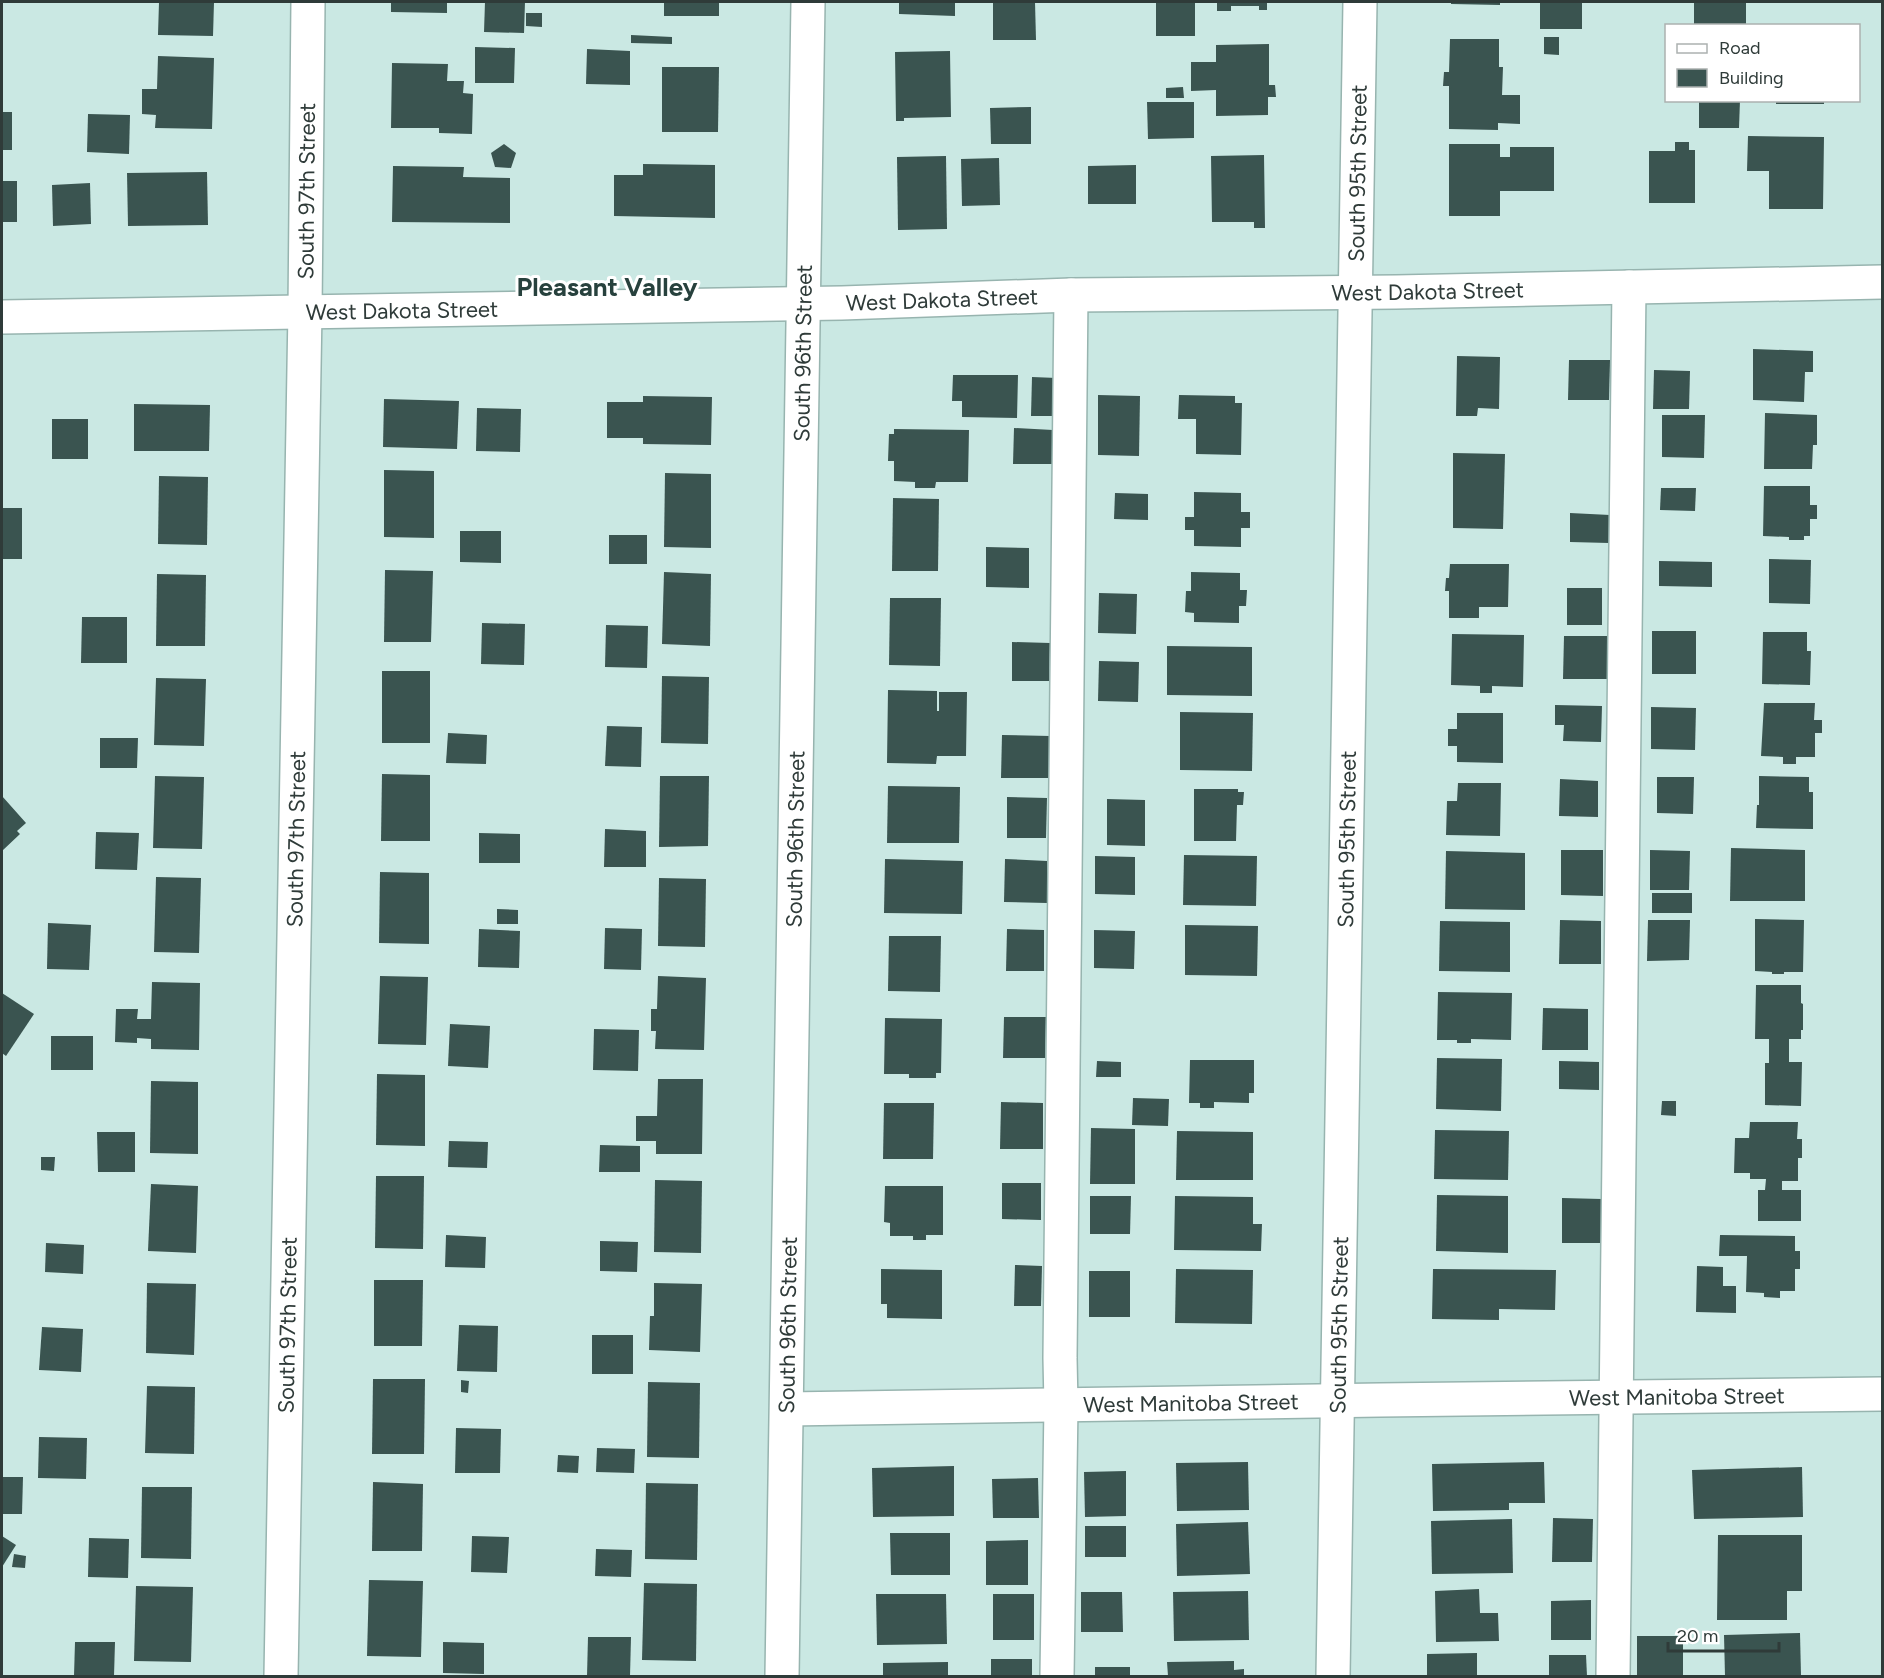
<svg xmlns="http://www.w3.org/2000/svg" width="1884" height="1678" font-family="Figtree,sans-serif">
<rect width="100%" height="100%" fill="#cae8e3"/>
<g fill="#3a5450">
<polygon points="159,2 214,2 213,36 158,35"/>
<polygon points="391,2 447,2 447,13 391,12"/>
<polygon points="485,2 525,2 524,33 484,32"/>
<rect x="664" y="2" width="55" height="14"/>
<polygon points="899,2 955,2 955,16 899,14"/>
<polygon points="993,2 1035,2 1036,40 993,40"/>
<rect x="1156" y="2" width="39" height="34"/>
<polygon points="1217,2 1267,2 1267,10 1259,10 1259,6 1231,6 1231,11 1217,11"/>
<polygon points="1451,2 1500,2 1500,5 1451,4"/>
<rect x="1540" y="2" width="42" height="27"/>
<polygon points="1694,2 1746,2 1746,25 1694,24"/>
<polygon points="526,13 542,13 542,27 526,26"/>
<polygon points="631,35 672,37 672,44 631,43"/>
<polygon points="1544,37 1559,37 1559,55 1544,54"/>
<polygon points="1450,39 1499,39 1499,67 1503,67 1502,95 1520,95 1520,124 1498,123 1498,130 1449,129 1449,86 1443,86 1444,72 1449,72"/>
<polygon points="1269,44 1269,85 1275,85 1276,97 1268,97 1268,115 1216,116 1216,90 1191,91 1191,62 1216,62 1216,45"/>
<polygon points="475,47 515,48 514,83 475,83"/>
<polygon points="587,49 630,51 630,85 586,84"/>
<polygon points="950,51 951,117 904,118 904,121 896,121 895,52"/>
<polygon points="158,56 214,58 212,129 155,128 156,115 142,114 142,89 157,89"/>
<polygon points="392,63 448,64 447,81 464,81 463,93 473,94 472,134 439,133 439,128 391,128"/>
<polygon points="662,67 719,67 718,132 662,132"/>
<polygon points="1183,87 1184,98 1166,98 1166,88"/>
<polygon points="1699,100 1740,100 1739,128 1699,128"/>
<rect x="1776" y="100" width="48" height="4"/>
<polygon points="1147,102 1194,102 1194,138 1148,139"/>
<polygon points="1031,107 1031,144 991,144 990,108"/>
<rect x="2" y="112" width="10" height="38"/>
<polygon points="88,114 130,115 129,154 87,152"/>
<polygon points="1748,136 1824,137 1823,209 1769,209 1769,171 1747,171"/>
<polygon points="1675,142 1689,142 1689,150 1695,150 1695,203 1649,203 1649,151 1675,151"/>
<polygon points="504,144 516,153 511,168 495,167 491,153"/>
<polygon points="1449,144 1500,144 1500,157 1510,157 1510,147 1554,147 1554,191 1500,191 1500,216 1449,216"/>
<polygon points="1264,155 1265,228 1254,228 1254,222 1212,222 1211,156"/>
<polygon points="946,156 947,229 898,230 897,157"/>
<polygon points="999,158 1000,205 962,206 961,159"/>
<polygon points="643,164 715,165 715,218 614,216 614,175 643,175"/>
<polygon points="1136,165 1136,204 1088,204 1088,166"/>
<polygon points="393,166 464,167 463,177 510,178 510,223 392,222"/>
<polygon points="207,172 208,225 128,226 127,173"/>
<rect x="2" y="181" width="15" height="41"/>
<polygon points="90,183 91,224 53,226 52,185"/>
<polygon points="1753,349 1813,351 1813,372 1805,372 1804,402 1753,400"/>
<polygon points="1457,356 1500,357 1499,409 1478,408 1477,416 1456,416"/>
<polygon points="1569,360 1610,360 1609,400 1568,400"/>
<polygon points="1654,370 1690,371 1689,409 1653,409"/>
<polygon points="953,375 1018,375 1017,418 962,417 962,401 952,401"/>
<polygon points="1032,377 1057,378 1056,416 1031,416"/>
<polygon points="1098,395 1140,396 1139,456 1098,455"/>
<polygon points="1179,395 1235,396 1235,403 1242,403 1241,455 1196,454 1196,419 1178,419"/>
<polygon points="643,396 712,397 711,445 643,444 643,438 607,438 607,402 643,402"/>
<polygon points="384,399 459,401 457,449 383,447"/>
<polygon points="134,404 210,405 209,451 134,451"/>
<polygon points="477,408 521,409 520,452 476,451"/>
<polygon points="1765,413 1817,415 1817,445 1813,445 1812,469 1764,469"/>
<polygon points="1662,415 1705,415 1704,458 1662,457"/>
<rect x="52" y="419" width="36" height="40"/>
<polygon points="1014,428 1053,430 1053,464 1013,464"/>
<polygon points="894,429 969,430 968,482 936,482 935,488 915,488 915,482 894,481 894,461 888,461 889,434 894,434"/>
<polygon points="1453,453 1505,454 1503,529 1453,528"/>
<polygon points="384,470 434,471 434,538 384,537"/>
<polygon points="665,473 711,474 711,548 664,547"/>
<polygon points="159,476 208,477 207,545 158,544"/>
<polygon points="1764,486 1810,486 1810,505 1817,505 1817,519 1810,519 1810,536 1804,536 1804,540 1789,540 1789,537 1763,536"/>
<polygon points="1661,488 1696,488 1695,511 1660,510"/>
<polygon points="1194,492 1241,493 1241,512 1250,512 1250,528 1241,528 1241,547 1194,546 1194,530 1185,530 1185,517 1194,517"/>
<polygon points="1115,493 1148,494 1148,520 1114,519"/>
<polygon points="893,498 939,499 938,571 892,571"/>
<rect x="2" y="508" width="20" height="51"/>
<polygon points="1570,513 1610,515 1609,543 1570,542"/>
<polygon points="460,531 501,531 501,563 460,562"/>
<rect x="609" y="535" width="38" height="29"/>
<polygon points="986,547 1029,548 1029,588 986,587"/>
<polygon points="1769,559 1811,560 1810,604 1769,603"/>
<polygon points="1659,561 1712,562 1712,587 1659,586"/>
<polygon points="1450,564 1509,564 1508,607 1479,607 1479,618 1449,618 1449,591 1445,591 1446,578 1449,578"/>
<polygon points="385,570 433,571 431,642 384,642"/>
<polygon points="664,572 711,574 710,646 662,644"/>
<polygon points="1191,572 1240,573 1240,590 1247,590 1246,606 1239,606 1239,623 1194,622 1194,613 1185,612 1186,591 1191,591"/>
<polygon points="157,574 206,575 205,646 156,646"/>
<rect x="1567" y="588" width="35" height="37"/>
<polygon points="1099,593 1137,594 1136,634 1098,633"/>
<polygon points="890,598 941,598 940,666 889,665"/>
<polygon points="82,617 127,617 127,663 81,663"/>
<polygon points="482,623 525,624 524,665 481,664"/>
<polygon points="606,625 648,626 647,668 605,667"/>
<rect x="1652" y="631" width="44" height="43"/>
<polygon points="1763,632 1807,632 1807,651 1811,651 1810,685 1762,684"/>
<polygon points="1452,634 1524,635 1523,687 1492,686 1492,693 1480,693 1480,686 1451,685"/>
<polygon points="1564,636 1608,636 1607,679 1563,679"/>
<polygon points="1012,642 1050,643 1049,681 1012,681"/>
<polygon points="1167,646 1252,647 1252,696 1167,695"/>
<polygon points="1099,661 1139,662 1138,702 1098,701"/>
<rect x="382" y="671" width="48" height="72"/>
<polygon points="662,676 709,677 708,744 661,743"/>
<polygon points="156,678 206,679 204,746 154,745"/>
<polygon points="888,690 937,691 937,711 939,711 939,692 967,692 966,756 937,756 936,764 887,763"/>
<polygon points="1764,703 1815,703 1814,720 1822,720 1822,733 1815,733 1815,757 1796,757 1796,764 1783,764 1783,757 1761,756"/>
<polygon points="1555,705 1602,706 1601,742 1563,741 1564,725 1555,725"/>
<polygon points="1651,707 1696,708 1695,750 1651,749"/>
<polygon points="1180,712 1253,713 1252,771 1180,770"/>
<polygon points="1457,713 1503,713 1503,763 1457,762 1457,746 1448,746 1448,729 1457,729"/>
<polygon points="607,726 642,727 641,767 605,766"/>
<polygon points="448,733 487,735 486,764 446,763"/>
<polygon points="1002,735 1050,736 1049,778 1001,778"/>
<polygon points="100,738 138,738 137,768 100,768"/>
<polygon points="382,774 430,775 430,841 381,841"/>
<polygon points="155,776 204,777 202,849 153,848"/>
<polygon points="660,776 709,776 708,846 659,847"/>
<polygon points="1759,776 1809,777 1809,792 1813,792 1813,829 1756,828 1757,805 1759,805"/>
<polygon points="1657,777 1694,777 1693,814 1657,813"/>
<polygon points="1560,779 1598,781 1598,817 1559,816"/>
<polygon points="1458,783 1501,783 1500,836 1446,835 1447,801 1457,801"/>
<polygon points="888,786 960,787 959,843 887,843"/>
<polygon points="1194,789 1238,789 1238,792 1244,792 1243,805 1237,805 1236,841 1194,841"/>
<polygon points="2,796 26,823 17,831 20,834 2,851"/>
<polygon points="1007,797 1047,798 1046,838 1007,838"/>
<polygon points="1107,799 1145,800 1145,846 1107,845"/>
<polygon points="605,829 646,831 646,867 604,867"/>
<polygon points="96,832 139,833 137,870 95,869"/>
<polygon points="479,833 520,834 520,863 479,863"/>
<polygon points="1731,848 1805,850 1805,901 1730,901"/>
<polygon points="1561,850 1603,850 1603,896 1561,895"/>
<polygon points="1650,850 1690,851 1689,890 1650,890"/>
<polygon points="1446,851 1525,853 1525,910 1445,909"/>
<polygon points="1184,855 1257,856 1256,906 1183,905"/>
<polygon points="1095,856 1135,857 1135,895 1095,894"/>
<polygon points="885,859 963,861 962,914 884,913"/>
<polygon points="1005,859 1047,861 1047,903 1004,902"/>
<polygon points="380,872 429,873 429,944 379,943"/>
<polygon points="156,877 201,878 199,953 154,952"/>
<polygon points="659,878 706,879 705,947 658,946"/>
<rect x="1652" y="893" width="40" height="20"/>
<polygon points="497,909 518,910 518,924 497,924"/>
<polygon points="1755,919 1804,920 1803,972 1784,972 1784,974 1772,974 1772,972 1755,971"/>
<polygon points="1560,920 1601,921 1601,964 1559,964"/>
<polygon points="1648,920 1690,920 1689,960 1647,961"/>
<polygon points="1440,921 1510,922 1510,972 1439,971"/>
<polygon points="48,923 91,925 89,970 47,969"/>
<polygon points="1185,925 1258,926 1257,976 1185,975"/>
<polygon points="605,928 642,929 641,970 604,969"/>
<polygon points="479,929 520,931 519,968 478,967"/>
<polygon points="1007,929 1044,930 1044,971 1006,971"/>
<polygon points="1094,930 1135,931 1134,969 1094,968"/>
<polygon points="889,936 941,936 940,992 888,991"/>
<polygon points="380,976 428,977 426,1045 378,1044"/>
<polygon points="658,976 706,978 704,1050 655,1049 656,1031 651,1031 651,1009 657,1009"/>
<polygon points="152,982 200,983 199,1050 151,1049 151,1039 137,1038 137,1043 115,1042 116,1009 138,1009 137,1019 151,1019"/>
<polygon points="1756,985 1801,985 1801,1003 1803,1004 1803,1030 1801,1030 1801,1039 1789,1039 1789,1062 1802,1062 1801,1106 1765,1105 1765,1063 1769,1063 1769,1039 1755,1039"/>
<polygon points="1438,992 1512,993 1511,1040 1471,1039 1471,1043 1457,1043 1457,1040 1437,1040"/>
<polygon points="2,993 34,1014 6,1056 2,1053"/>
<polygon points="1543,1008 1588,1009 1588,1050 1542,1050"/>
<polygon points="1004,1017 1046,1017 1045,1058 1003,1058"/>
<polygon points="885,1018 942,1019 941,1073 936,1073 936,1078 909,1078 909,1074 884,1074"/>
<polygon points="450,1024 490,1026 488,1068 448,1066"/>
<polygon points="594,1029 639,1030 638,1071 593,1070"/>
<rect x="51" y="1036" width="42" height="34"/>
<polygon points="1437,1058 1502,1059 1501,1111 1436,1109"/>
<polygon points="1190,1060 1254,1060 1254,1093 1249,1093 1249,1103 1214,1102 1214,1108 1200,1108 1200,1103 1189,1103"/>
<polygon points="1097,1061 1121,1062 1121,1077 1096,1077"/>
<polygon points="1559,1061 1599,1062 1599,1090 1559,1089"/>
<polygon points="377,1074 425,1075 425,1146 376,1145"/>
<polygon points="658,1079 703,1079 702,1154 656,1154 656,1141 636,1141 636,1116 657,1116"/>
<polygon points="151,1081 198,1082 198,1154 150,1153"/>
<polygon points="1133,1098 1169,1099 1168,1126 1132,1125"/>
<polygon points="1662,1101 1676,1101 1676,1116 1661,1115"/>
<polygon points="1001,1102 1043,1103 1043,1149 1000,1149"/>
<polygon points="884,1103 934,1103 933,1159 883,1159"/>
<polygon points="1750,1122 1798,1122 1797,1139 1802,1139 1802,1158 1798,1158 1798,1181 1782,1181 1782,1190 1801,1190 1801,1221 1758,1221 1758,1190 1765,1190 1766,1179 1750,1179 1750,1173 1734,1173 1735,1138 1749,1138"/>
<polygon points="1091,1128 1135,1129 1135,1184 1090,1184"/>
<polygon points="1435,1130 1509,1131 1508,1180 1434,1179"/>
<polygon points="1177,1131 1253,1132 1253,1180 1176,1180"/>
<polygon points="97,1132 135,1132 135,1172 98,1172"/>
<polygon points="449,1141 488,1142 487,1168 448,1167"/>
<polygon points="600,1145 640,1146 640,1172 599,1172"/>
<polygon points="41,1157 55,1157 54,1171 41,1170"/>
<polygon points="376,1176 424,1176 423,1249 375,1248"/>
<polygon points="655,1180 702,1181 701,1253 654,1252"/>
<polygon points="1002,1183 1041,1183 1041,1220 1002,1219"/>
<polygon points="151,1184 198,1186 196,1253 148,1251"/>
<polygon points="885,1186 943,1186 943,1235 926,1235 926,1240 913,1240 913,1236 890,1236 890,1223 884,1222"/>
<polygon points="1437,1195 1508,1196 1508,1253 1436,1251"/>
<polygon points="1090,1196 1131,1196 1130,1234 1090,1234"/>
<polygon points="1175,1196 1253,1197 1253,1224 1262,1224 1261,1251 1174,1250"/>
<polygon points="1562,1198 1602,1199 1601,1243 1562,1243"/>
<polygon points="446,1235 486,1237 485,1268 445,1267"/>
<polygon points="1720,1235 1795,1236 1795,1251 1800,1251 1800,1269 1795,1269 1795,1291 1780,1291 1780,1298 1764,1297 1764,1293 1746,1292 1747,1256 1719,1256"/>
<polygon points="600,1241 638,1242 637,1272 600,1271"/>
<polygon points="46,1243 84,1245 83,1274 45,1272"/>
<polygon points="1015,1265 1042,1266 1041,1306 1014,1306"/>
<polygon points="1697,1266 1723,1267 1723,1286 1736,1286 1736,1313 1696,1312"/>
<polygon points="881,1269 942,1270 942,1319 887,1318 887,1304 881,1304"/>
<polygon points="1176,1269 1253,1270 1252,1324 1175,1323"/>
<polygon points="1433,1269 1556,1270 1555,1310 1499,1309 1499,1320 1432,1319"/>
<rect x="1089" y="1271" width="41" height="46"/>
<polygon points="374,1280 423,1280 422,1346 374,1346"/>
<polygon points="147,1283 196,1284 194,1355 146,1353"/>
<polygon points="654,1283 702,1284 700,1352 649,1350 650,1316 654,1316"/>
<polygon points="459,1325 498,1326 497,1372 457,1371"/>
<polygon points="42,1327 83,1329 81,1372 39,1370"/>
<rect x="592" y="1335" width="41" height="39"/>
<polygon points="373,1379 425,1379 424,1454 372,1454"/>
<polygon points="461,1380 469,1381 468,1393 461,1392"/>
<polygon points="648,1382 700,1383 699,1458 647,1457"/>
<polygon points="147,1386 195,1387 194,1454 145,1453"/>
<polygon points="456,1428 501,1429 500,1473 455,1473"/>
<polygon points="39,1437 87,1438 86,1479 38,1478"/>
<polygon points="597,1448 635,1449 634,1473 596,1472"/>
<polygon points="558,1455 579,1456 578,1473 557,1472"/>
<polygon points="1248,1462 1249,1510 1177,1511 1176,1463"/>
<polygon points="1544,1462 1545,1503 1509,1503 1509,1510 1433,1511 1432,1464"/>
<polygon points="954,1466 954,1516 873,1517 872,1468"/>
<polygon points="1802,1467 1803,1517 1694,1519 1692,1470"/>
<polygon points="1126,1471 1126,1516 1085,1517 1084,1472"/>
<polygon points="2,1477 23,1477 22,1514 2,1514"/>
<polygon points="1038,1478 1039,1518 993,1518 992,1479"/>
<polygon points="373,1482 423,1484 422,1551 372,1551"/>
<polygon points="646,1483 698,1484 697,1560 645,1559"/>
<polygon points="142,1487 192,1487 191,1559 141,1558"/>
<polygon points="1553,1518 1593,1519 1592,1562 1552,1562"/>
<polygon points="1512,1519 1513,1573 1432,1574 1431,1521"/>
<polygon points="1248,1522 1250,1574 1177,1576 1176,1524"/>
<rect x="1085" y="1526" width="41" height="31"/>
<polygon points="890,1533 950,1533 950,1575 891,1575"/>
<polygon points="1718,1535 1802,1535 1802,1591 1787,1591 1787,1620 1717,1620"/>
<polygon points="2,1536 16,1545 2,1567"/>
<polygon points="472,1536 509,1537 507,1573 471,1572"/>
<polygon points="89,1538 129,1539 128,1578 88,1577"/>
<polygon points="1028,1540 1028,1585 986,1585 986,1541"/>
<polygon points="596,1549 632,1550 631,1577 595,1576"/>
<polygon points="14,1554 26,1556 25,1568 12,1567"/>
<polygon points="369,1580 423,1581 421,1657 367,1656"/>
<polygon points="644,1583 697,1584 696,1661 642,1660"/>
<polygon points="136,1586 193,1587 191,1662 134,1661"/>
<polygon points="1479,1589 1480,1613 1498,1613 1499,1641 1436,1642 1435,1591"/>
<polygon points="1248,1591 1249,1640 1174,1641 1173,1592"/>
<polygon points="1081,1592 1122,1592 1123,1632 1081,1632"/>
<polygon points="876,1594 946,1594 947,1644 877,1645"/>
<rect x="993" y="1594" width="41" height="46"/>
<polygon points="1591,1600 1591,1640 1551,1640 1551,1601"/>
<polygon points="1800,1633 1801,1676 1725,1676 1724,1635"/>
<rect x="1637" y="1636" width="46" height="40"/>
<polygon points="588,1637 631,1637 630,1676 587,1676"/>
<polygon points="75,1642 115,1642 114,1676 74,1676"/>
<polygon points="443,1642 484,1643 484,1674 443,1673"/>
<polygon points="1477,1653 1477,1676 1427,1676 1427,1654"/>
<polygon points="1549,1655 1586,1655 1587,1676 1549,1676"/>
<rect x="991" y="1659" width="41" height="17"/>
<polygon points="1234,1661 1234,1670 1244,1669 1244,1676 1168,1676 1167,1662"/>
<polygon points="948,1662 948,1676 883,1676 883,1663"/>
<rect x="1095" y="1667" width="35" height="9"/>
</g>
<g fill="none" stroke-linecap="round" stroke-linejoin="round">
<defs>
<g id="minor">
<path id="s1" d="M2,317L842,303L1071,295L1396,292L1882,282"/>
<path id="s2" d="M787,1409L1380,1400L1882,1394"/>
<path id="s3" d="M281,1676L305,311L308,2"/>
<path id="s4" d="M782,1676L808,2"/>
<polyline points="1057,1676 1061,1405 1060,1358 1071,295"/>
<path id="s5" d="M1333,1676L1360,2"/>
<polyline points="1613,1676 1629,287"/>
</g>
</defs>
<use href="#minor" stroke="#97b4af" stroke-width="36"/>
<use href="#minor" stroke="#fff" stroke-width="33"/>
</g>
<g text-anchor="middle" stroke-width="6" stroke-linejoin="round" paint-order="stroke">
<g font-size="22" fill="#2f3b39" stroke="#fff">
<text dy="8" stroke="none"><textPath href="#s5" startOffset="1503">South 95th Street</textPath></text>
<text dy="8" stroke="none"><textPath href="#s3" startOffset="1485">South 97th Street</textPath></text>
<text dy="8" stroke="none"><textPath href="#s1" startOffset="1426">West Dakota Street</textPath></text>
<text dy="8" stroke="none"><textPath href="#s1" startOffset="940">West Dakota Street</textPath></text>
<text dy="8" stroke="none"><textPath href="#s1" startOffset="400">West Dakota Street</textPath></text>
<text dy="8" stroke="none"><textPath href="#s4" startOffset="1323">South 96th Street</textPath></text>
<text dy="8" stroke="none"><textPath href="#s3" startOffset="837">South 97th Street</textPath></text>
<text dy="8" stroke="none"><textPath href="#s4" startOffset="837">South 96th Street</textPath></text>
<text dy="8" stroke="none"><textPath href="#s5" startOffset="837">South 95th Street</textPath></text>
<text dy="8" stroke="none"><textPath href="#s3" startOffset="351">South 97th Street</textPath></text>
<text dy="8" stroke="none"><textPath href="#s4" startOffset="351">South 96th Street</textPath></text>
<text dy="8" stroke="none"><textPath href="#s5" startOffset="351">South 95th Street</textPath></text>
<text dy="8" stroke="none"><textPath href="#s2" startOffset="890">West Manitoba Street</textPath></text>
<text dy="8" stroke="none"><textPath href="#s2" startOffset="404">West Manitoba Street</textPath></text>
</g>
<g font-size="26" font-weight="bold" fill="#27413d" stroke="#fff">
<text x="607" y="296">Pleasant Valley</text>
</g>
</g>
<rect width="1884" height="1678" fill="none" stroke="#2f3b39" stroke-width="6"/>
<rect x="1665" y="24" width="195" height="78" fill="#ffffff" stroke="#acb1b0" stroke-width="1.5"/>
<rect x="1677" y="44" width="30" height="9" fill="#ffffff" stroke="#acb1b0" stroke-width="1.5"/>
<text x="1719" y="54" font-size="18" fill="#2f3b39">Road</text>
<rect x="1677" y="69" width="30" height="18" fill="#3a5450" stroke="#acb1b0" stroke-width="1.5"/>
<text x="1719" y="84" font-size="18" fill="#2f3b39">Building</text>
<path d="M1668 1642v9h111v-9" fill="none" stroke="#2f3b39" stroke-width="3"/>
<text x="1677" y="1642" font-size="18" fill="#2f3b39" stroke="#ffffff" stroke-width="4.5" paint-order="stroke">20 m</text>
</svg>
